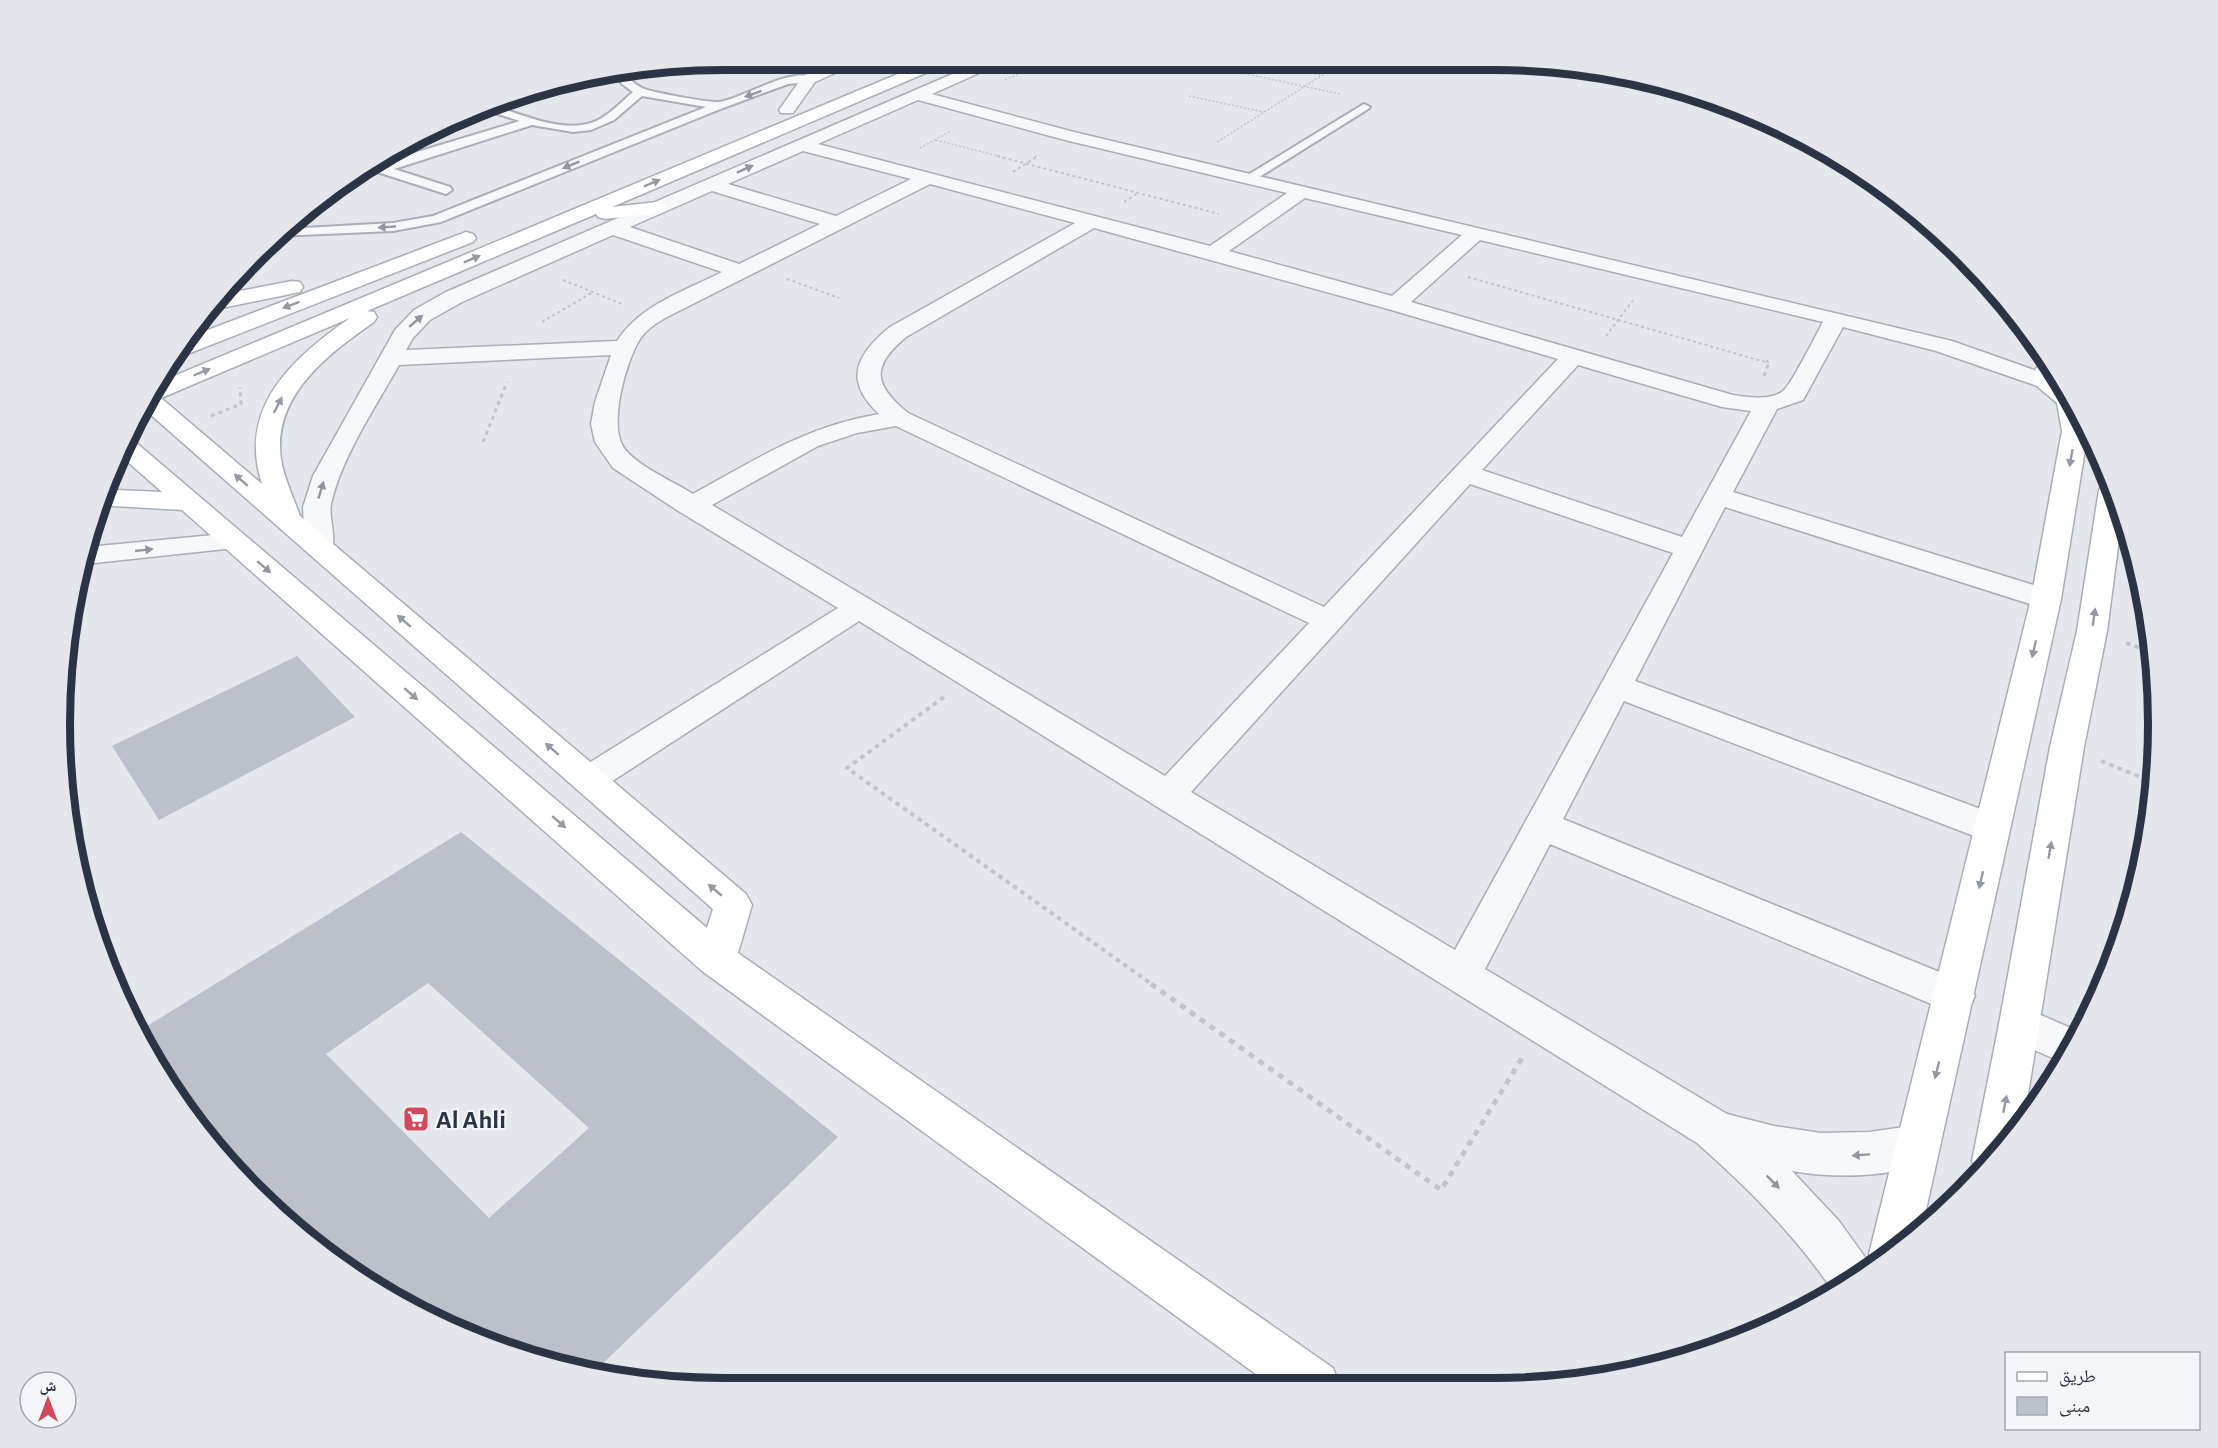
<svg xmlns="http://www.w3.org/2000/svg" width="2218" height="1448" font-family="'Alegreya Sans','Noto Naskh Arabic',sans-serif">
<rect width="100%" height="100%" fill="#e4e7ec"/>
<g fill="#bbc0ca" fill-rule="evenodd">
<polygon points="297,656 355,717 159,820 112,746"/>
<path d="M461,832L838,1137L595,1371L470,1337L355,1276L286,1223L172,1093L139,1031ZM428,983L589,1128L489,1218L326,1054Z"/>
</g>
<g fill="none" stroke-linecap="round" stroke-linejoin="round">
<defs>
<g id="lane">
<path d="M622,69C628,77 633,84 642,88C648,92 711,103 719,102C740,100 796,64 814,79L809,82L788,84L723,108L441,222L393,231L277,236L286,229L393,223L433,216L706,107L642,96L614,120L591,130L573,132L532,125L394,169L450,187L452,190L446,194L374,171L372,168L374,165L520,121L482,109L491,105C522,114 564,135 596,121C610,115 621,102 633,92L622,84L613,71Z"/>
<polygon points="1364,104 1370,107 1368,109 1253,181 1245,181 1243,178"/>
</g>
<g id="street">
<polygon points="827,66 847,66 844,69 815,82 793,113 781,113 779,110 803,76"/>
<path d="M971,66H991L988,69L932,94L1074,132L1952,341L2054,377L2058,382L2054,387L2046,389L1936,351L1843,327L1803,400L1777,409L1733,492L2056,592L2061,599L2056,606L2046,608L2036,606L1725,507L1635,681L2005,818L2010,828L2005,838L1992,841L1979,838L1624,701L1563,819L1969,984L1975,996L1969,1008L1955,1013L1941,1008L1550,844L1485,969L1727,1114L1774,1126L1821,1133L1869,1132L1918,1125L1934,1131L1940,1146L1934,1161C1890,1177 1838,1179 1792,1171L1839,1221L1872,1267L1833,1291C1795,1235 1748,1188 1697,1143L859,621L600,789L588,793L576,789L571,780L576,771L838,608L680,512L613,468L595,442L591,424L595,402L611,355L399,365C375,408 342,456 331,504C328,520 339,540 329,554L319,556L309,554L305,548L303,507L313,476L395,330L414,310L446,292ZM918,100L1065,140L1287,193L1210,246L818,144ZM803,151L911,179L836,216L728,184ZM930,184L1075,223L890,327C856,355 843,380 879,414C807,426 756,459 693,494C674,482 637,466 624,448C608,425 626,361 640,339C648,327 661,320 673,314ZM712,191L820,224L739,264L630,227ZM1305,198L1462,235L1392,296L1229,251ZM1094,228L1388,309L1558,359L1324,607L908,413C873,385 871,366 906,337ZM613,235L722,272C685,291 640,305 617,341L406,350L413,338L430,320L462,302ZM1480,240L1823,322C1816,335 1791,385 1783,391C1771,401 1748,397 1733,395L1411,302ZM1578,365L1722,407L1751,411L1682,537L1482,470ZM896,426L1309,623L1165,776L712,505L818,446L857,433ZM1470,484L1673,553L1455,950L1191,792Z"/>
<polygon points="551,86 550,90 493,110 481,110 511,95"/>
<polygon points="234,533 244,535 248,541 244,547 85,564 88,547"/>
<polygon points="2020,1006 2080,1032 2064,1063 2005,1037 1999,1024 2005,1011"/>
</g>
<g id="secondary">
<path d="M917,66H938L935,69L612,207L657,202L664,204L667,208L664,212L605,219L598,217L596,214L367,311L374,312L377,317L374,322C328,354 272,396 281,459C284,479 294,498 300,516L746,894L752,905L738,953L1333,1368L1340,1386L1271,1385L702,971L182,510L113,506L99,502L106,487L117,490L162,492L120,455L128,439L134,441L707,928L713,909L142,407L155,384ZM350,318C293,358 237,407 262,484L161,398Z"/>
<polygon points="466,232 473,234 476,238 473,242 185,355 173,356 184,339"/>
<polygon points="292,281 300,282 303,287 300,292 212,310 207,308 219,295"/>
<polygon points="2046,360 2086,425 2088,431 2061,599 1922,1228 1898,1251 1874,1266 1869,1254 2031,599 2062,431 2057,403 2038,387 2032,374 2042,361"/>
<polygon points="2109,483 2122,516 2107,631 2084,747 2024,1119 1993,1162 1978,1176 1972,1161 1999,1024 2050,747 2077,631 2099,490 2103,484"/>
</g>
</defs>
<use href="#lane" stroke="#a9aeb7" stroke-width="4"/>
<use href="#street" stroke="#a9aeb7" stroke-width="3"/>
<use href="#secondary" stroke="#a9aeb7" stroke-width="3"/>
<g stroke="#c2c5cb" stroke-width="1.5" stroke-dasharray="2 2" stroke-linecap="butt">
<polyline points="1209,66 1340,94"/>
<polyline points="1271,66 1321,75"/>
<polyline points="1005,80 1037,66"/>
<polyline points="1189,96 1264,112"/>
<polyline points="936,140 1002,157"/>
<polyline points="1217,142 1337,66"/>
<polyline points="920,148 951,131"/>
<polyline points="1035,157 1039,155"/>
</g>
<g stroke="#c2c5cb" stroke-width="2" stroke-dasharray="3 3" stroke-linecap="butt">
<polyline points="997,156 1219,214"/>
<polyline points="1013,172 1038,156"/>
<polyline points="1124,202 1138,193"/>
<polyline points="1468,277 1769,363"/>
<polyline points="787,279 839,298"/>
<polyline points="563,280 622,304"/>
<polyline points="542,322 593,292"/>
<polyline points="1606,336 1634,299"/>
</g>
<g stroke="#c2c5cb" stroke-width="3" stroke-dasharray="4 4" stroke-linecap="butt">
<polyline points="1764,376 1769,362 1766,361"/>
<polyline points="211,416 241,404 240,387"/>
<polyline points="483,442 507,382"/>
</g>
<g stroke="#c2c5cb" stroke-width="4" stroke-dasharray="4.5 4.5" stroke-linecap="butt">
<polyline points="2126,643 2152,652"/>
<polyline points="944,697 847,768 1153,985"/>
<polyline points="2101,761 2153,782"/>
</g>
<polyline stroke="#c2c5cb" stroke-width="5" stroke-dasharray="6 6" stroke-linecap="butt" points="1151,984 1441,1190 1522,1058"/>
<use href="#lane" fill="#f7f8fa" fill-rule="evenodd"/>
<use href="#street" fill="#f7f8fa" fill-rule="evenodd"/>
<use href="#secondary" fill="#fff" fill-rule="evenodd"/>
</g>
<defs><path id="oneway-solid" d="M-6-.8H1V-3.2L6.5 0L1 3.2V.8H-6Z" transform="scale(1.5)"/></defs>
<g fill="#9196a0">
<use href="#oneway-solid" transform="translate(753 94) rotate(160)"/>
<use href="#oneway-solid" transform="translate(571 165) rotate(158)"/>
<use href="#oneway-solid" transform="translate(745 169) rotate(-24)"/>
<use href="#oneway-solid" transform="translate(387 227) rotate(176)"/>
<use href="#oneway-solid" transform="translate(416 321) rotate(-41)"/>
<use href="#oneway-solid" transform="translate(321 490) rotate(-73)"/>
<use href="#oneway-solid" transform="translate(144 550) rotate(-6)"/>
<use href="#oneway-solid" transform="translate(1861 1155) rotate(176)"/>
<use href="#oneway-solid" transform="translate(1773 1182) rotate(45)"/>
</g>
<g fill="#959aa2">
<use href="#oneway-solid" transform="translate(652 183) rotate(-23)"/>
<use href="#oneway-solid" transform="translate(472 259) rotate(-23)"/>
<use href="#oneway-solid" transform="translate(291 305) rotate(159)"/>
<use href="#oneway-solid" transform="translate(202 372) rotate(-23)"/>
<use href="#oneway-solid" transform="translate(278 405) rotate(-63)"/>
<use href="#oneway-solid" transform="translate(2071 458) rotate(100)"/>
<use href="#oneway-solid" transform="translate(241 480) rotate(-139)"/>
<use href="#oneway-solid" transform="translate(264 567) rotate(41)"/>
<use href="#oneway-solid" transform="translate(2094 617) rotate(-82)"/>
<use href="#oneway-solid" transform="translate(404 621) rotate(-139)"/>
<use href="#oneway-solid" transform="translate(2034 649) rotate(103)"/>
<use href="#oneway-solid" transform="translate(411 694) rotate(41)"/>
<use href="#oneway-solid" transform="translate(552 749) rotate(-139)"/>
<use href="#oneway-solid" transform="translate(559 822) rotate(41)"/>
<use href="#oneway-solid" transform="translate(2050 850) rotate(-80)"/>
<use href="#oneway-solid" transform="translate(1981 880) rotate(103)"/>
<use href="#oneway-solid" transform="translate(715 890) rotate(-140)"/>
<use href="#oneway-solid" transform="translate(1937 1070) rotate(104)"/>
<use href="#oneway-solid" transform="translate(2005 1104) rotate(-79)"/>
</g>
<defs>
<symbol id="supermarket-square" viewBox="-11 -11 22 22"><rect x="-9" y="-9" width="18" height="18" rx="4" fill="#d1495b" stroke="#f4f6f9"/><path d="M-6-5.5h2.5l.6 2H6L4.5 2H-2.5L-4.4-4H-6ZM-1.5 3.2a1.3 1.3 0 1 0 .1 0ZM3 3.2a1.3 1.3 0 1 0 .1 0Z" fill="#fff"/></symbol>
</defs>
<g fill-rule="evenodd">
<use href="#supermarket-square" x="401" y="1104" width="30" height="30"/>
</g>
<g text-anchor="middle" stroke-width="4.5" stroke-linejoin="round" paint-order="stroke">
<g font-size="26" font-weight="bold" fill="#2b3445" stroke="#f4f6f9" text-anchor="start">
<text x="436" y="1128">Al Ahli</text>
</g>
</g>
<path d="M0 0H2218V1448H0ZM724 70H1494A654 654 0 0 1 2148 724V724A654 654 0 0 1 1494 1378H724A654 654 0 0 1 70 724V724A654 654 0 0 1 724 70Z" fill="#e4e6eb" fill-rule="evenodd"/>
<path fill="none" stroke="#2b3445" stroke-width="8" d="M724 70H1494A654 654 0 0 1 2148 724V724A654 654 0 0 1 1494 1378H724A654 654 0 0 1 70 724V724A654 654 0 0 1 724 70Z"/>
<rect x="2005" y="1352" width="195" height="78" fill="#f4f6f9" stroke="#a4a8b1" stroke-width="1.5"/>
<rect x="2017" y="1372" width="30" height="9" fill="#ffffff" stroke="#a4a8b1" stroke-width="1.5"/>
<text x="2059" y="1382" font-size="18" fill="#2b3445">طريق</text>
<rect x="2017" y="1397" width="30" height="18" fill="#bbc0ca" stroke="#a4a8b1" stroke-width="1.5"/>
<text x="2059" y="1412" font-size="18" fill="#2b3445">مبنى</text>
<g transform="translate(48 1400)"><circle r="28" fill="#f4f6f9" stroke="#a4a8b1" stroke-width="1.5"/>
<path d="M0-4.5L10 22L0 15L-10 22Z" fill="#d1495b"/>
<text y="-9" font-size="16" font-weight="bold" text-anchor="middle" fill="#2b3445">ش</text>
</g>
</svg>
